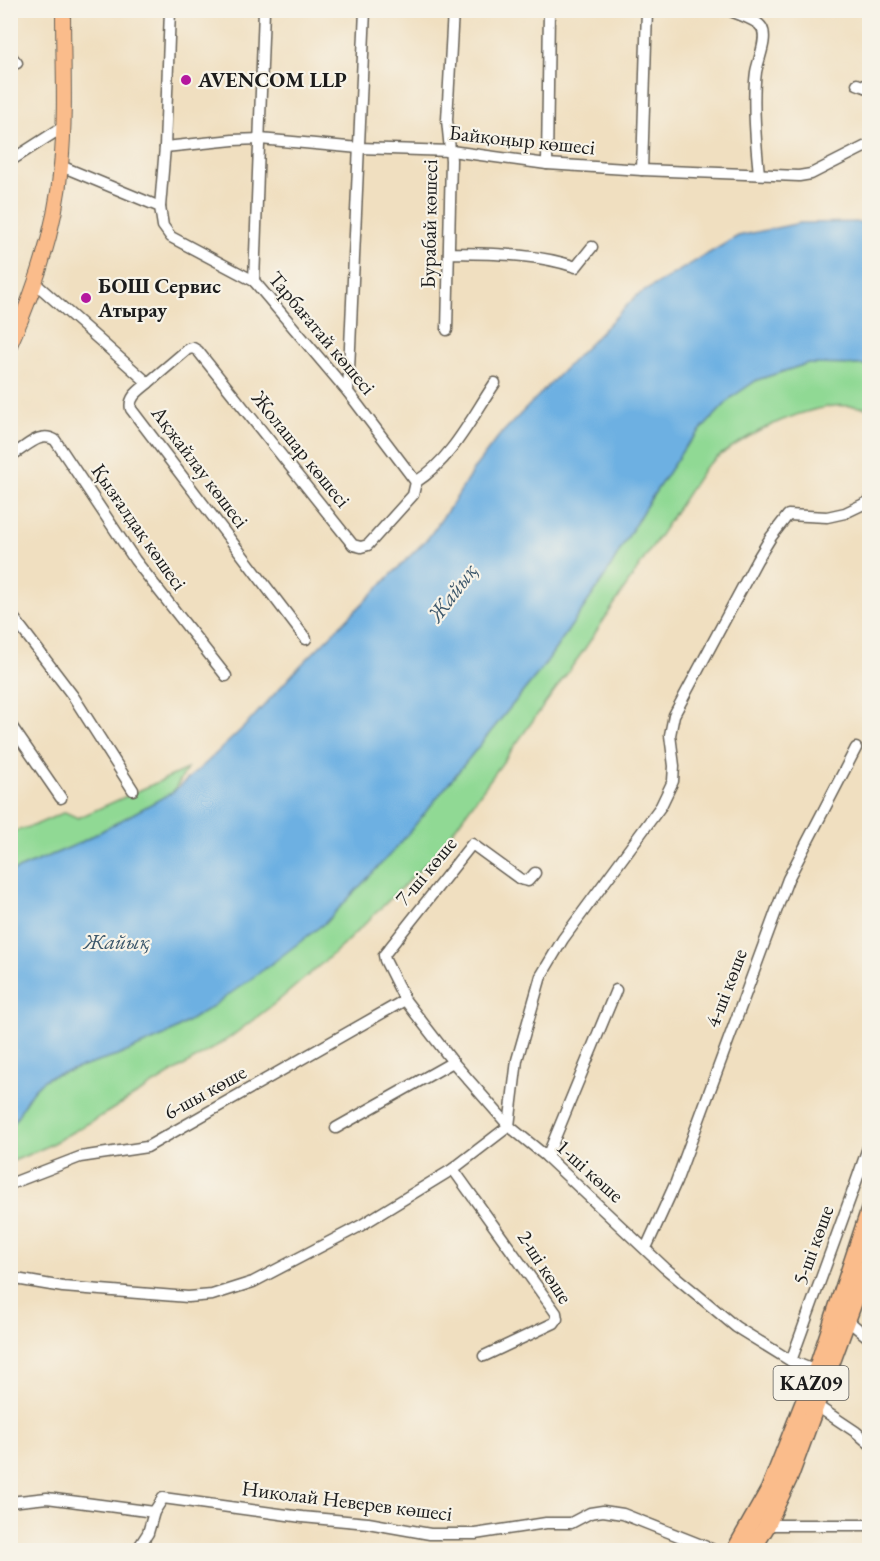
<svg xmlns="http://www.w3.org/2000/svg" width="880" height="1561" font-family="'EB Garamond',serif">
<rect width="100%" height="100%" fill="#f7f3e8"/>
<filter id="ink" filterUnits="userSpaceOnUse"><feTurbulence type="fractalNoise" baseFrequency=".0167" numOctaves="2"/><feDisplacementMap in="SourceGraphic" scale="12" xChannelSelector="R" yChannelSelector="G"/><feConvolveMatrix kernelMatrix="1 2 1 2 8 2 1 2 1" color-interpolation-filters="sRGB"/></filter>
<filter id="wash" filterUnits="userSpaceOnUse"><feTurbulence type="fractalNoise" baseFrequency=".008" numOctaves="4" result="noise"/><feDisplacementMap in="SourceGraphic" scale="24" xChannelSelector="R" yChannelSelector="G"/><feGaussianBlur stdDeviation="1.35" result="paint"/><feColorMatrix in="noise" values="0 0 0 0 0 0 0 0 0 0 0 0 0 0 0 0 0 1.4 0 .05"/><feComposite in="paint" operator="in"/></filter>
<g filter="url(#wash)">
<rect width="100%" height="100%" fill="#f0dfc0"/>
<g fill="#90d994" stroke="#567a58" stroke-width="1.5">
<path d="M806,364L869,365V408C858,407 844,404 833,406C786,413 740,438 705,467L584,650L437,853L341,947L278,1001L228,1039L103,1115L46,1147L11,1162V1127L31,1092L40,1083L49,1077L117,1056L166,1035L213,1006L326,922L398,846L543,667L604,578L644,509L685,447L732,397L757,380Z"/>
<polygon points="187,769 173,792 78,844 11,872 11,832 33,826 65,812 78,818"/>
</g>
<path fill="#6db0e2" stroke="#44667f" stroke-width="1.5" d="M869,222V365L806,364L757,380L732,397L685,447L644,509L604,578L543,667L398,846L326,922L266,968L213,1006L166,1035L117,1056L49,1077C28,1089 24,1108 11,1127V872L78,844L173,792L207,762L248,723L298,668L428,538L455,500L475,467L498,437L636,296L738,236L800,223Z"/>
</g>
<g filter="url(#ink)">
<g fill="none" stroke-linecap="round" stroke-linejoin="round">
<defs>
<g id="minor">
<path d="M729,10C738,15 757,19 762,28C768,39 758,60 756,72C752,100 756,145 759,174"/>
<polyline points="10,55 17,63"/>
<polyline points="857,84 870,89"/>
<polyline points="165,147 233,140 260,139 359,148 451,151 547,164 642,170 799,176 811,174 870,144"/>
<polyline points="10,161 63,127"/>
<polyline points="547,164 549,10"/>
<polyline points="61,166 160,207 163,226 171,237 254,281 348,392 416,482"/>
<polyline points="642,170 647,10"/>
<polyline points="160,207 165,147 170,10"/>
<path d="M449,253C491,254 535,253 576,267L592,247"/>
<polyline points="254,281 264,10"/>
<path d="M35,283L148,383C140,390 128,397 131,409L306,639"/>
<polyline points="447,330 451,160 447,120 453,10"/>
<polyline points="148,383 188,349 193,348 198,351 353,545 361,547 368,545 413,495 416,482"/>
<polyline points="348,392 365,10"/>
<path d="M10,456C25,449 39,430 55,440L135,560L226,676"/>
<path d="M416,482C452,459 472,417 495,383"/>
<polyline points="10,613 73,696 133,790"/>
<polyline points="10,724 61,798"/>
<polyline points="535,873 528,881 520,879 472,844 384,955 385,960 405,1000 453,1062 509,1126 547,1157 665,1268 736,1327 791,1361 821,1373"/>
<polyline points="336,1128 453,1062"/>
<polyline points="547,1157 616,990"/>
<polyline points="453,1169 556,1313 557,1319 554,1323 484,1356"/>
<polyline points="10,1184 80,1157 147,1147 405,1000"/>
<polyline points="646,1248 676,1182 788,879 856,748"/>
<polyline points="10,1278 63,1287 188,1297 212,1295 253,1282 360,1226 453,1169 509,1126 517,1060 541,976 563,939 661,806 673,781 674,766 670,735 674,715 757,560 771,537 788,515 827,517 845,513 870,501"/>
<polyline points="845,1318 870,1339"/>
<polyline points="791,1361 855,1185 870,1142"/>
<polyline points="817,1406 856,1432 870,1444"/>
<polyline points="10,1502 47,1498 154,1512"/>
<polyline points="767,1525 870,1525"/>
<polyline points="137,1550 148,1533 154,1512 163,1498 302,1517 368,1523 430,1534 475,1534 546,1523 571,1523 590,1513 603,1511 623,1514 714,1550"/>
</g>
<path id="major" d="M10,345C36,288 56,228 61,166C66,114 63,62 63,10"/>
<g id="highway">
<polyline points="735,1550 769,1490 816,1371 870,1208"/>
<polyline points="752,1550 766,1527 790,1476 870,1258"/>
</g>
</defs>
<use href="#minor" stroke="#666055" stroke-width="13"/>
<use href="#major" stroke="#666055" stroke-width="16"/>
<use href="#highway" stroke="#666055" stroke-width="19"/>
<use href="#minor" stroke="#fff" stroke-width="10"/>
<use href="#major" stroke="#fabc8b" stroke-width="14"/>
<use href="#highway" stroke="#fabc8b" stroke-width="16"/>
</g>
</g>
<g fill="#b5179e" stroke="#f7f3e8" stroke-width="2">
<circle cx="186" cy="80" r="6"/>
<circle cx="86" cy="298" r="6"/>
</g>
<g text-anchor="middle" stroke-width="4.5" stroke-linejoin="round" paint-order="stroke">
<rect fill="#f7f3e8" stroke="#5e5c59" stroke-width="1.5" x="773.5" y="1366" width="75" height="34" rx="4.5"/>
<g font-size="20" font-weight="bold" fill="#1c1c1c">
<text x="811" y="1390">KAZ09</text>
</g>
<g font-size="21" font-weight="bold" fill="#1c1c1c" stroke="#f7f3e8" text-anchor="start">
<text x="198" y="87">AVENCOM LLP</text>
<text x="98" y="293">БОШ Сервис<tspan x="98" dy="24">Атырау</tspan></text>
</g>
<g font-size="21" fill="#1c1c1c" stroke="#f7f3e8">
<text transform="translate(522 140) rotate(6)" y="7">Байқоңыр көшесi</text>
<text transform="translate(429 224) rotate(-89)" y="7">Бурабай көшесi</text>
<text transform="translate(322 333) rotate(50)" y="7">Тарбағатай көшесi</text>
<text transform="translate(301 449) rotate(51)" y="7">Жолашар көшесi</text>
<text transform="translate(200 467) rotate(53)" y="7">Ақжайлау көшесі</text>
<text transform="translate(139 527) rotate(55)" y="7">Қызғалдақ көшесі</text>
<text transform="translate(426 871) rotate(-50)" y="7">7-шi көше</text>
<text transform="translate(726 988) rotate(-69)" y="7">4-шi көше</text>
<text transform="translate(205 1092) rotate(-29)" y="7">6-шы көше</text>
<text transform="translate(590 1171) rotate(42)" y="7">1-ші көше</text>
<text transform="translate(813 1245) rotate(-70)" y="7">5-шi көше</text>
<text transform="translate(545 1267) rotate(57)" y="7">2-ші көше</text>
<text transform="translate(347 1501) rotate(7)" y="7">Николай Неверев көшесі</text>
</g>
<g font-size="22" font-style="italic" fill="#3c576b" stroke="#f7f3e8">
<text transform="translate(452 592) rotate(-53)" y="8">Жайық</text>
<text x="117" y="949">Жайық</text>
</g>
</g>
<rect width="880" height="1561" fill="none" stroke="#f7f3e8" stroke-width="36"/>
</svg>
